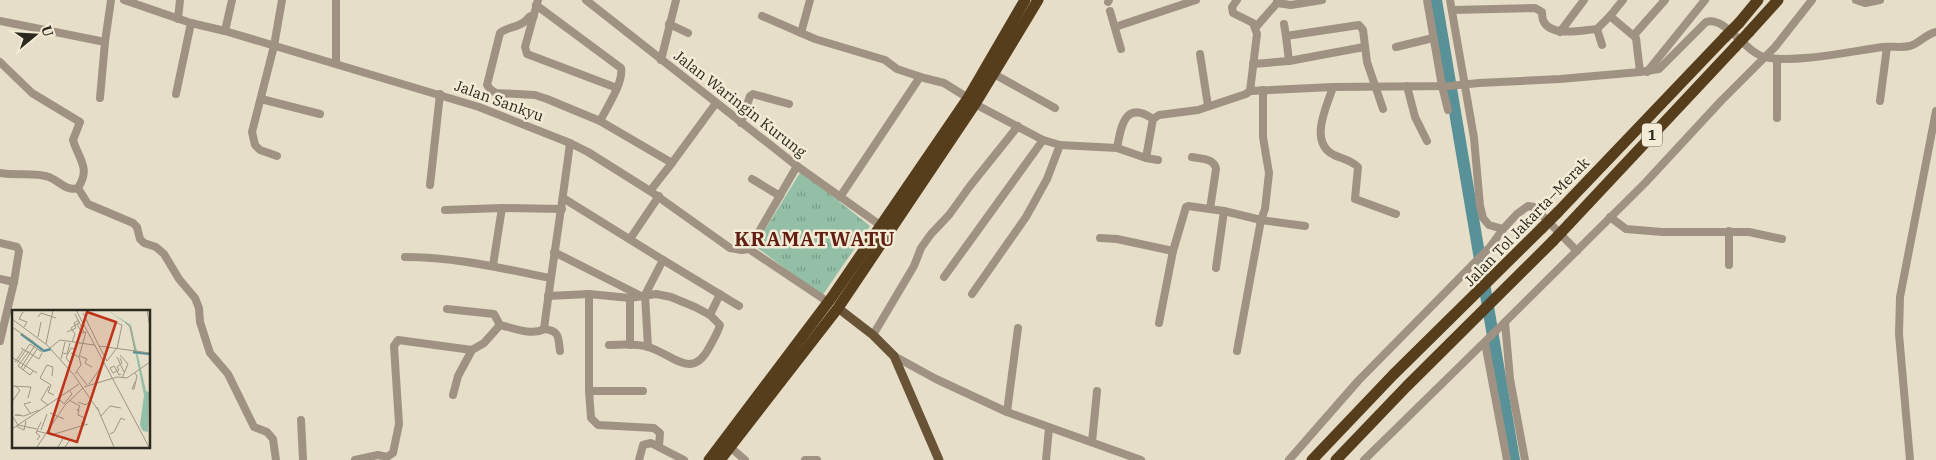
<svg xmlns="http://www.w3.org/2000/svg" width="1936" height="460" font-family="'IBM Plex Serif',serif">
<defs>
<pattern id="park-tufts" width="24" height="20" patternUnits="userSpaceOnUse" patternTransform="scale(1.25)"><rect width="24" height="20" fill="#94bfa7"/><path d="M3 7l-1-3M5 7V3M7 7l1-3M15 17l-1-3M17 17v-4M19 17l1-3" fill="none" stroke="#799b88"/></pattern>
</defs>
<rect width="100%" height="100%" fill="#e6dec8"/>
<polygon fill="url(#park-tufts)" points="801,171 870,226 822,296 755,246"/>
<g fill="none" stroke-linecap="round" stroke-linejoin="round">
<polyline stroke="#589197" stroke-width="12" points="1436,0 1514,460"/>
<g stroke="#9f9282" stroke-width="8">
<polyline points="124,0 191,23 225,31 479,107 570,143 588,152 650,191 730,248 742,250 749,249 828,302"/>
<polyline points="336,0 336,63"/>
<polyline points="538,0 525,47 527,54 617,88"/>
<polyline points="586,0 797,166 880,225"/>
<polyline points="1237,0 1232,7 1233,13 1253,23 1257,34 1250,91 1333,87 1449,86 1479,83 1560,79 1640,72 1636,38 1610,16 1623,0"/>
<polyline points="1277,0 1277,3 1291,5 1322,0"/>
<polyline points="1427,0 1442,86 1448,110"/>
<polyline points="1856,0 1865,3 1880,0"/>
<polyline points="1108,2 1109,0"/>
<path d="M536,5L621,68C624,82 606,109 600,121"/>
<path d="M1452,10L1535,8L1542,12C1542,15 1542,17 1543,20C1550,38 1582,30 1597,29L1610,16"/>
<polyline points="1110,11 1121,49"/>
<path d="M534,15C528,16 528,19 524,22C516,28 507,27 500,33L487,85L491,90L496,93L535,95L547,99L600,121L672,163L716,103"/>
<polyline points="762,16 815,39 885,60 897,69 924,78 944,83 968,98"/>
<polyline points="178,19 180,0"/>
<polyline points="0,21 105,42 111,0"/>
<polyline points="669,24 688,33"/>
<polyline points="1284,24 1286,36"/>
<polyline points="1115,27 1196,0"/>
<polyline points="1256,27 1277,3"/>
<polyline points="1597,29 1602,45"/>
<polyline points="225,31 232,0"/>
<polyline points="1560,32 1584,0"/>
<polyline points="801,33 810,0"/>
<polyline points="1634,35 1665,0"/>
<polyline points="1396,47 1433,38"/>
<polyline points="1200,54 1208,106"/>
<polyline points="1777,59 1777,118"/>
<polyline points="661,60 676,0"/>
<polyline points="1289,61 1286,36 1359,25 1363,30 1367,62 1383,109"/>
<path d="M0,62L32,93L80,122L73,140C79,160 91,168 78,188L88,204L133,223L137,227L140,239L144,243L156,247L164,254L179,279L195,298L199,308L200,322L210,353L228,374L254,427L267,432L273,439L276,460"/>
<polyline points="1253,64 1289,61 1364,47"/>
<path d="M1640,72L1659,69L1706,22C1725,15 1745,53 1765,57C1794,64 1852,51 1883,47C1892,46 1901,48 1910,46C1920,43 1926,34 1936,32"/>
<polyline points="1647,72 1705,0"/>
<polyline points="994,74 1055,108"/>
<polyline points="1407,86 1415,117 1427,141"/>
<path d="M1333,87C1327,106 1308,142 1334,155C1343,159 1351,160 1358,167L1355,199L1396,214"/>
<polyline points="176,94 191,23"/>
<polyline points="100,98 105,42"/>
<polyline points="261,99 320,114"/>
<polyline points="1880,101 1887,47"/>
<polyline points="975,104 1043,140 1060,145 1117,148 1146,158 1153,119 1159,115 1198,110 1246,94 1250,91"/>
<polyline points="741,123 750,96 753,94 789,104"/>
<path d="M1117,148C1121,126 1125,100 1153,119"/>
<polyline points="277,156 260,150 255,145 252,132 274,46 282,0"/>
<path d="M1192,157C1201,159 1214,158 1216,169L1210,209"/>
<polyline points="1146,158 1158,160"/>
<path d="M0,173C15,176 36,172 49,177C59,181 67,192 78,188"/>
<polyline points="752,179 780,196"/>
<polyline points="430,185 440,94"/>
<polyline points="650,191 672,163"/>
<polyline points="840,197 920,77"/>
<polyline points="563,198 663,260 645,295 648,347"/>
<polyline points="445,210 502,208 562,209"/>
<polyline points="1610,217 1626,229 1662,232 1749,232 1782,239"/>
<polyline points="1503,229 1517,214 1528,206 1534,207 1577,251"/>
<polyline points="1100,238 1117,239 1173,251"/>
<polyline points="630,239 659,196"/>
<polyline points="0,243 17,247 19,251 14,282 0,341"/>
<polyline points="749,249 797,166"/>
<polyline points="554,252 641,296"/>
<path d="M405,257C456,257 500,268 550,278"/>
<polyline points="663,260 739,306"/>
<polyline points="493,265 502,208"/>
<polyline points="1729,265 1729,231"/>
<polyline points="1216,268 1224,211"/>
<polyline points="944,277 1043,140"/>
<polyline points="0,279 14,282"/>
<polyline points="589,294 589,391 591,418 598,425 654,428 660,433 659,446"/>
<polyline points="972,294 1026,217 1047,179 1060,145"/>
<path d="M548,296L589,294L630,298L656,294L671,297L695,307L710,315L720,325C718,332 714,339 710,346C692,382 673,354 648,347C636,343 621,345 609,345"/>
<polyline points="630,298 630,345"/>
<path d="M447,309L494,314L500,325C513,328 532,336 544,329C552,267 562,206 570,143"/>
<polyline points="710,315 720,294"/>
<polyline points="1159,323 1173,251 1186,207 1188,206 1224,211 1261,220 1265,209 1269,173 1263,137 1263,90"/>
<path d="M544,329C560,331 558,337 560,351"/>
<polyline points="873,335 914,266 921,248 931,234 949,215 970,186 1018,126"/>
<polyline points="1485,343 1507,460"/>
<polyline points="1237,351 1261,220 1305,226"/>
<polyline points="894,356 936,379 1007,412 1141,460"/>
<polyline points="589,391 643,391"/>
<polyline points="453,395 458,376 472,350"/>
<polyline points="1007,412 1018,328"/>
<polyline points="301,420 303,460"/>
<polyline points="1092,442 1097,391"/>
<polyline points="730,447 745,460"/>
<polyline points="355,460 378,455 387,457 393,453 399,424 394,346 398,340 472,350 484,343 500,325"/>
<polyline points="639,460 643,445 651,443 684,460"/>
<polyline points="805,460 817,460"/>
<polyline points="1046,460 1049,428"/>
<polyline points="1289,460 1358,381 1490,247 1503,229 1489,225 1483,218 1480,206 1474,138 1450,0"/>
<polyline points="1364,460 1505,322"/>
<polyline points="1525,460 1510,379 1505,322 1645,183 1721,101 1775,47 1812,0"/>
<polyline points="1910,460 1899,334 1900,297 1936,111"/>
</g>
<polyline stroke="#695337" stroke-width="9" points="838,308 873,335 894,356 939,460"/>
<g stroke="#563d1b" stroke-width="11">
<polyline points="1739,23 1758,0"/>
<polyline points="1749,32 1778,0"/>
<polyline points="1558,212 1725,37"/>
<polyline points="1569,224 1735,47"/>
<polyline points="709,460 832,297 968,98 1025,0"/>
<polyline points="720,460 838,308 975,104 1038,0"/>
<polyline points="1312,460 1393,375 1542,228"/>
<polyline points="1336,460 1406,387 1553,241"/>
</g>
<g stroke="#563d1b" stroke-width="11">
<polyline points="1725,37 1739,23"/>
<polyline points="1735,47 1749,32"/>
<polyline points="1542,228 1558,212"/>
<polyline points="1553,241 1569,224"/>
</g>
</g>
<g text-anchor="middle" stroke-width="5" stroke-linejoin="round" paint-order="stroke">
<rect fill="#f3ebd5" stroke="#686357" stroke-width="1" x="1642" y="123.5" width="20" height="23" rx="4"/>
<g font-size="14" font-weight="bold" fill="#2c2921">
<text x="1652" y="140">1</text>
</g>
<g font-size="15" fill="#2c2921" stroke="#f3ebd5">
<text transform="translate(499 101) rotate(20)" y="5">Jalan Sankyu</text>
<text transform="translate(740 104) rotate(38)" y="5">Jalan Waringin Kurung</text>
<text transform="translate(1527 222) rotate(-46)" y="5">Jalan Tol Jakarta–Merak</text>
</g>
<g font-size="20" font-weight="bold" letter-spacing="1" fill="#611e12" stroke="#f3ebd5">
<text x="815" y="246">KRAMATWATU</text>
</g>
</g>
<g transform="translate(12 310)">
<rect width="138" height="138" fill="#e6dec8"/>
<path d="M95,0L119,15L134,81L137,82L136,122L131,121L128,115L132,85L118,16Z" fill="#94bfa7"/>
<path fill="none" stroke="#589197" stroke-width="2.5" d="M9,24L32,41L39,39M121,42L138,44"/>
<path fill="none" stroke="#9c9685" stroke-width="1" d="M64,0L137,137M135,0L138,17M11,2L7,9L15,12L12,17M78,2L110,15L105,39M71,3L87,36L138,43M63,4L72,22M26,7L29,3L44,8M0,9L35,35L62,65L86,100M113,12L118,17L123,41M0,17L22,32M55,22L64,18L62,13L67,10M26,27L29,12M60,32L63,24L59,18L68,12M34,34L41,0M87,36L95,51L104,39M9,38L27,49L30,43M38,38L48,30L82,35M17,41L6,56L18,65L21,61M51,43L55,44L58,33M59,43L67,47L74,22L70,23L65,14M108,45L116,54L110,68M68,46L75,49L73,53L80,57M105,47L112,62M1,48L25,63M49,49L53,32M3,52L12,39M5,53L18,34L30,42M59,54L54,48L59,38L63,39M9,58L23,35M11,60L25,39M107,60L101,63L98,58L102,56L105,61L107,65L109,64M107,60L105,57L110,53L108,48M65,62L75,75M123,63L125,66L122,79H120L123,72M63,64L69,55L67,47M40,66L41,57L35,55L28,68L39,75L36,82L42,85M77,74L92,53M0,76L19,77L16,88M72,77L105,67L115,68L138,52M48,90L52,94L60,84L57,80M57,90L68,96L65,101M0,92L8,80L3,76M66,92L74,95L79,90M36,95L29,90L37,76M85,97L102,137M67,99L66,105L73,108L72,114L69,113M18,103L12,94L19,92M38,103L52,109M9,105H3L12,106L27,100M89,106L98,96L109,98M1,107L6,115L25,119M4,116L12,120L14,111M0,119L67,74M29,120L35,104M25,121L41,125M34,122L39,125L76,114M98,124L102,122L109,108L113,110M25,130L28,126L24,123L29,112M25,137L53,95L71,78M46,137L52,127L58,130L53,137"/>
<path fill="#be331a" fill-opacity="0.15" stroke="#be331a" stroke-width="2.5" d="M75,2L104,12L65,132L36,123Z"/>
<rect width="138" height="138" fill="none" stroke="#2c2921" stroke-width="2.5"/>
</g>
<g transform="translate(35 35) rotate(72)" stroke="#f3ebd5" stroke-width="4" paint-order="stroke">
<path d="M0-4L9 19L0 12L-9 19Z" fill="#2c2921"/>
<text y="-8" font-size="14" font-weight="bold" text-anchor="middle" fill="#2c2921">U</text>
</g>
</svg>
